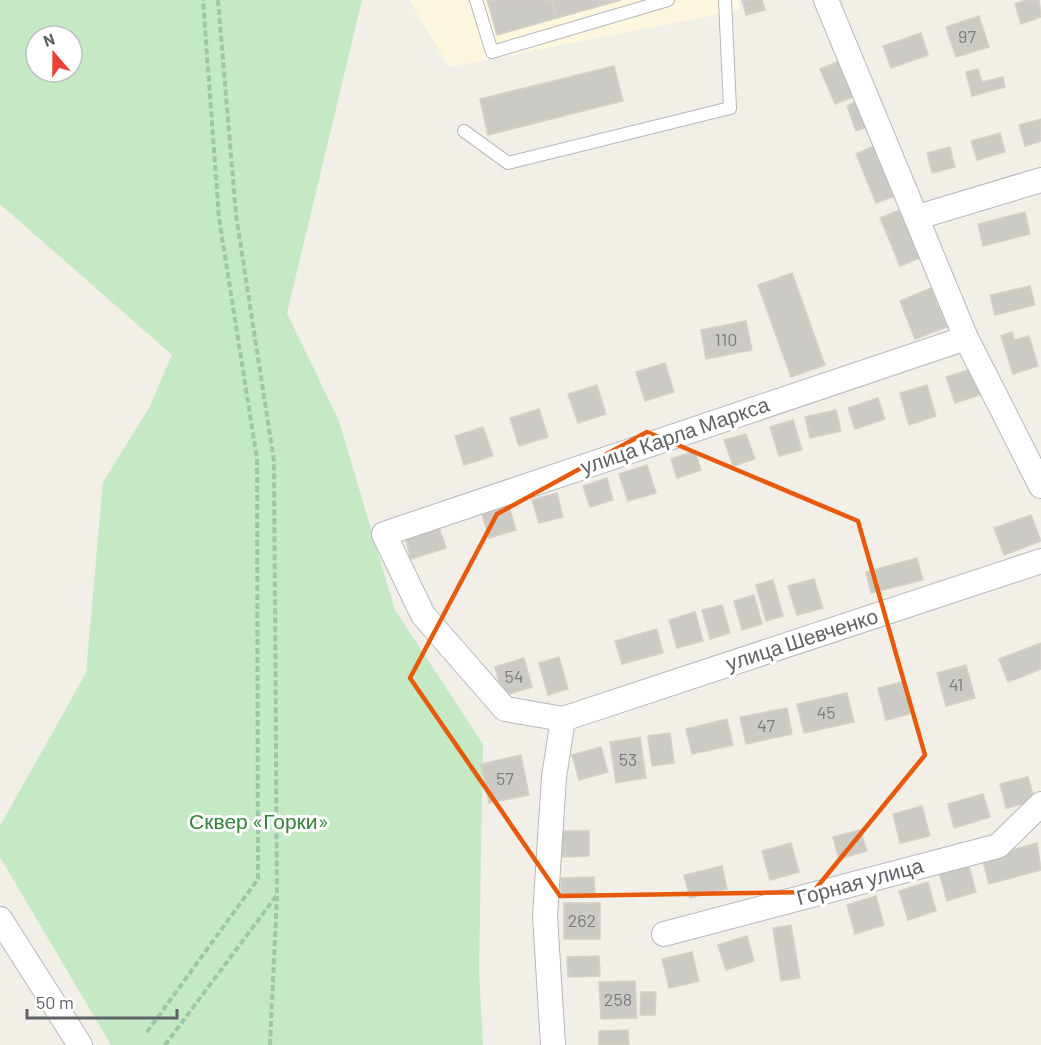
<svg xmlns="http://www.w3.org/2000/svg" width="1041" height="1045" font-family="Barlow,sans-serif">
<rect width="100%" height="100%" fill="#f1efe8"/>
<polygon fill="#fef7e0" points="409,0 738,0 740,10 449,67"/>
<path fill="#c5e8c5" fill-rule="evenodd" d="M0,0H362L287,313L339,421L395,610L483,744L479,971L483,1045H111L0,857V826L86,673L103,482L149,408L172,355L0,204ZM36,36H72V72H36Z"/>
<g fill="#cccac5" stroke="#d6d1c6" stroke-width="1.5">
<polygon points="487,0 552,0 557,18 497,35"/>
<polygon points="552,0 621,0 557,18"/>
<polygon points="742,0 762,0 765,10 746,15"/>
<polygon points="1026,0 1039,0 1041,17 1021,24 1015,4"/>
<polygon points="979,16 989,47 956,57 946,27"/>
<polygon points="921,33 928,55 891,68 883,46"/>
<polygon points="842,60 856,96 835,104 820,69"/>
<polygon points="614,66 623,101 488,135 480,99"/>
<polygon points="978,69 982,82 1003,77 1005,87 972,96 966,72"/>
<polygon points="861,100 883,121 856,131 847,106"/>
<polygon points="1041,119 1041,141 1025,146 1019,125"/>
<polygon points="1000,133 1005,152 977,160 971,141"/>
<polygon points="874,146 895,196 876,203 856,154"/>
<polygon points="950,147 955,167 932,173 927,153"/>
<polygon points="907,207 927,255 900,266 880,218"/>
<polygon points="1025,212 1030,234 983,246 978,224"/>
<polygon points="792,273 825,365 791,377 758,285"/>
<polygon points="1030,286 1035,305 995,315 990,295"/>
<polygon points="931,288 947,327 915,339 900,301"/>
<polygon points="746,321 752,350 706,359 701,330"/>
<polygon points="1012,332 1014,340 1029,336 1038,366 1013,374 1001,336"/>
<polygon points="665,363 674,392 645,401 636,372"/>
<polygon points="974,368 983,394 955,403 946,377"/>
<polygon points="597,385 606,414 578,423 568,394"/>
<polygon points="927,385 936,416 909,425 900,393"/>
<polygon points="878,398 885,419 855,429 848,408"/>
<polygon points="539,409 548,437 519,446 510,418"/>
<polygon points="836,410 841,431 810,438 805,417"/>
<polygon points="793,420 802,450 779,456 770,427"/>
<polygon points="483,427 493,456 464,465 455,436"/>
<polygon points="746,434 755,459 733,466 724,440"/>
<polygon points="695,451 701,470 677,478 671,459"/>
<polygon points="647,465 656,493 628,501 619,474"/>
<polygon points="607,478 613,500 590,507 583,486"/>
<polygon points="557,493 563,517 539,523 532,500"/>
<polygon points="509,506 516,530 489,538 482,514"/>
<polygon points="1031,515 1041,541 1004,555 994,528"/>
<polygon points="439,527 446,548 411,559 405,538"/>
<polygon points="917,558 923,580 871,593 866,572"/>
<polygon points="814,579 823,608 797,615 788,586"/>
<polygon points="773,580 783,616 766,621 756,585"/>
<polygon points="754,595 762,624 742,630 734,601"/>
<polygon points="722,605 730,633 710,639 702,610"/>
<polygon points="695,612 703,641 677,648 669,620"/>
<polygon points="657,629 663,653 622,664 615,641"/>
<polygon points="1041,643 1041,669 1008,682 999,659"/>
<polygon points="559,657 568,689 548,695 539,663"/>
<polygon points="524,658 532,687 503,696 495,667"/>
<polygon points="966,665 975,698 946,706 937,673"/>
<polygon points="905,681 913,713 886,720 878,688"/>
<polygon points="847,693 854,722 804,733 797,704"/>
<polygon points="787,708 792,734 746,744 740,717"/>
<polygon points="727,719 733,745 692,754 686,729"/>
<polygon points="670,733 674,763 652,766 648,736"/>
<polygon points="640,737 646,778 616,783 610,742"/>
<polygon points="601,747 608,772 579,780 572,755"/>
<polygon points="521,755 529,795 489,803 481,764"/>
<polygon points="1028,777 1035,801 1006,808 1000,784"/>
<polygon points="983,794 990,817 954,828 948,804"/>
<polygon points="922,806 930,836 900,843 893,814"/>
<polygon points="860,830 867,851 839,859 833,837"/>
<polygon points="562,831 589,831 589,856 562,857"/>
<polygon points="791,843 799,872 770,880 762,851"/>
<polygon points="1037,843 1041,870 989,884 982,858"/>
<polygon points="968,863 976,892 947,901 939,872"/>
<polygon points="722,866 727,889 690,898 684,875"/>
<polygon points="594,877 595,897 561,897 561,878"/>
<polygon points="928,882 936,911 908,920 899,891"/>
<polygon points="876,896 884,925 855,934 847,905"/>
<rect x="564" y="903" width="36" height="36"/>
<polygon points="791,925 800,978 781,981 773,928"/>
<polygon points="747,936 754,961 726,970 718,945"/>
<polygon points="692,952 699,981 669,988 662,959"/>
<polygon points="599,956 600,976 568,977 567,957"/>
<polygon points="635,981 637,1018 601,1019 599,982"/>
<polygon points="641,992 656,992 655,1015 640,1015"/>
<polygon points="628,1030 629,1045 599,1045 599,1031"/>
</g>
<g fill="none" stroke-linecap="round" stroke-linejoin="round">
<defs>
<g id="service">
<polyline points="476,0 492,52 668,0"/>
<polyline points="464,131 508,163 730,108 725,0"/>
</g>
<g id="minor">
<polyline points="826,0 966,338 1041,486"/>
<polyline points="918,217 1041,180"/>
<polyline points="966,338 384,534 423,615 505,709 563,719 1041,561"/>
<polyline points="0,919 80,1045"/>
<polyline points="664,934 998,846 1041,804"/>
<polyline points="553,1045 545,916 554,777 563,719"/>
</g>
</defs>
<use href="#service" stroke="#b5b8bc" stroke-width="14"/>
<use href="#minor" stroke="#b5b8bc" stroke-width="26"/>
<g stroke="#9cc7a9" stroke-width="4" stroke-dasharray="6 3" stroke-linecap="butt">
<polyline points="147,1032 258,879 257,459 219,218 203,0"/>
<polyline points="165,1045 277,895 274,461 236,215 218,0"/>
<polyline points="270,1045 277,896"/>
</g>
<use href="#service" stroke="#fff" stroke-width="12"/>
<use href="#minor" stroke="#fff" stroke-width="24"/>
</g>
<path fill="none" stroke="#e8590c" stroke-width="4.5" stroke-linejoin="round" d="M647,432L858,521L925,755L813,892L560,896L410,678L497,514Z"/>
<g text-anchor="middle" stroke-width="6" stroke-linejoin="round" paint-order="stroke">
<g font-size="18" fill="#7a7d7f">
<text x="967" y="43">97</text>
<text x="726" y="346">110</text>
<text x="514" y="683">54</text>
<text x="956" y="691">41</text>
<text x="826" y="719">45</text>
<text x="766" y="732">47</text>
<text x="628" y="766">53</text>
<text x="505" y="785">57</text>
<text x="582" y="927">262</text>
<text x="618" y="1006">258</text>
</g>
<g font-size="21" fill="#5f6368" stroke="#fff">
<text transform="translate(675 436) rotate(-19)" y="7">улица Карла Маркса</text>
<text transform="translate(802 640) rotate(-18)" y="7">улица Шевченко</text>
<text transform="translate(860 882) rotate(-15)" y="7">Горная улица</text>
</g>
<g font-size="21" fill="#348238" stroke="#fff">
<text x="259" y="829">Сквер «Горки»</text>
</g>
</g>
<g transform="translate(54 54) rotate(340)"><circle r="28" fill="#ffffff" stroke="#bfc1c3" stroke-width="1.5"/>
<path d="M0-4.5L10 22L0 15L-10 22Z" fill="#ea4335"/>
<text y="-9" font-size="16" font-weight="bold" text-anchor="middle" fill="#5f6368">N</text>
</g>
<path d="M27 1009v9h150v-9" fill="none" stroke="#5f6368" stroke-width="3"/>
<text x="36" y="1009" font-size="18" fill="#5f6368" stroke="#ffffff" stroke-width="4.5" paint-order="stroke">50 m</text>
</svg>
